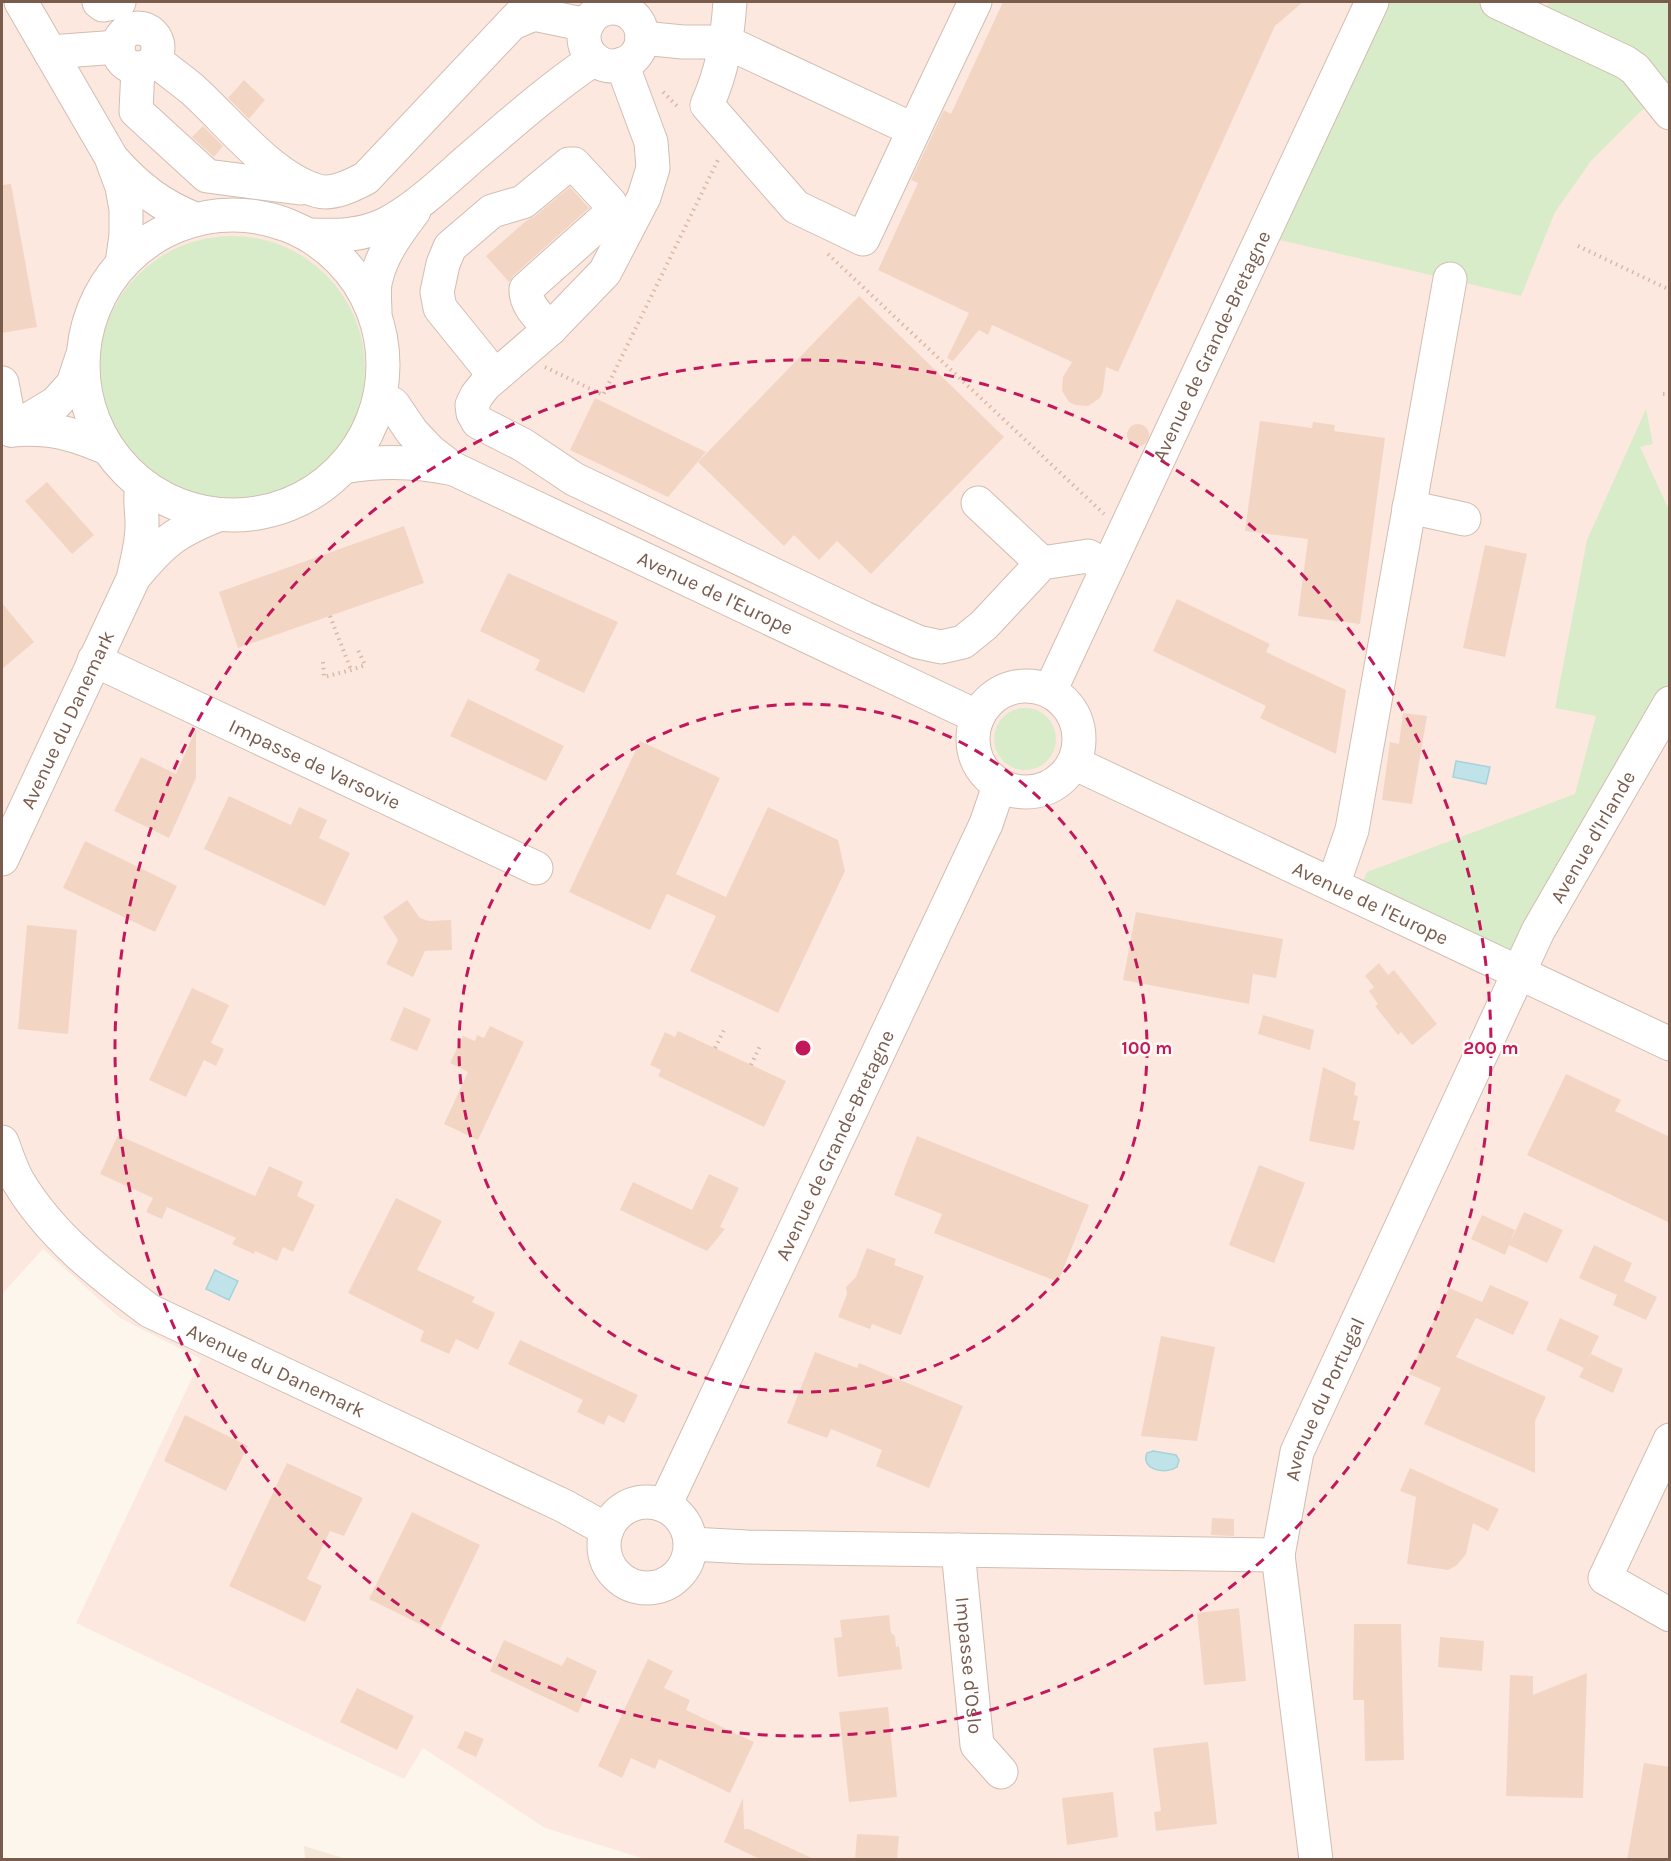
<svg xmlns="http://www.w3.org/2000/svg" width="1671" height="1861" font-family="Karla,sans-serif">
<rect width="100%" height="100%" fill="#fdf6ec"/>
<polygon fill="#f5e8da" points="304,1846 346,1859 305,1859"/>
<polygon fill="#fde8e0" points="2,2 1669,2 1669,1859 648,1860 545,1828 423,1748 404,1779 76,1623 201,1359 120,1318 43,1249 2,1294"/>
<g fill="#d8ecc9">
<polygon points="1372,2 1497,2 1538,22 1549,2 1669,2 1669,87 1641,111 1591,161 1555,212 1521,296 1263,236"/>
<circle cx="232" cy="369" r="133"/>
<polygon points="1646,409 1653,444 1640,447 1669,510 1669,703 1518,973 1356,896 1367,872 1575,794 1596,716 1555,708 1587,540"/>
<circle cx="1025" cy="739" r="31"/>
</g>
<g fill="#bfe3e8" stroke="#a5d3da" stroke-width="1.5">
<polygon points="1456,761 1490,767 1486,784 1453,777"/>
<polygon points="215,1270 238,1281 229,1300 206,1289"/>
<path d="M1153,1451L1176,1455L1179,1460L1177,1467C1166,1475 1140,1470 1147,1453Z"/>
</g>
<g fill="#f3d5c3">
<polygon points="1003,2 1303,2 1275,26 1118,372 1106,367 1103,391 1100,398 1088,406 1075,405 1069,402 1062,391 1063,377 1072,362 992,325 988,335 979,330 953,361 947,358 969,313 878,270 918,183 911,180 944,110 951,114"/>
<polygon points="244,80 265,100 249,119 228,98"/>
<polygon points="203,126 223,146 214,157 192,137"/>
<polygon points="11,184 37,327 2,333 2,185"/>
<polygon points="570,187 589,208 514,275 509,282 486,256 526,221 535,216"/>
<polygon points="859,296 1004,437 871,574 837,541 819,560 794,535 784,546 698,462"/>
<polygon points="595,398 706,452 668,497 570,450"/>
<polygon points="1260,421 1312,428 1313,422 1335,425 1334,431 1385,438 1360,624 1298,616 1308,539 1245,531"/>
<circle cx="1138" cy="435" r="11"/>
<polygon points="47,482 94,535 72,554 25,501"/>
<polygon points="404,526 424,583 238,648 219,592"/>
<polygon points="1485,545 1527,554 1505,657 1463,648"/>
<polygon points="508,573 618,622 584,693 535,670 540,660 480,631"/>
<polygon points="1177,599 1270,644 1266,652 1346,690 1336,754 1260,718 1266,706 1153,651"/>
<polygon points="2,603 34,642 2,669"/>
<polygon points="468,699 564,746 546,781 450,736"/>
<polygon points="1403,713 1427,716 1412,804 1382,800 1390,742 1399,744"/>
<polygon points="196,729 196,778 169,838 114,811 141,757 176,774"/>
<polygon points="640,741 720,778 676,874 726,897 768,807 838,840 845,871 778,1013 690,971 716,916 667,894 650,930 569,892"/>
<polygon points="229,796 291,825 299,807 327,820 319,838 350,853 325,906 204,849"/>
<polygon points="85,841 177,886 155,932 63,888"/>
<polygon points="407,900 420,918 429,921 451,920 452,950 425,951 413,977 386,964 398,940 383,917"/>
<polygon points="1136,912 1283,939 1276,978 1253,974 1249,1004 1123,980"/>
<polygon points="27,925 77,930 68,1034 18,1029"/>
<polygon points="1379,963 1388,975 1394,970 1437,1024 1412,1045 1401,1032 1398,1035 1375,1006 1378,1004 1369,991 1374,987 1365,976"/>
<polygon points="192,988 229,1005 211,1043 224,1049 216,1066 204,1060 186,1097 149,1080"/>
<polygon points="404,1007 431,1019 417,1051 390,1040"/>
<polygon points="1263,1015 1314,1030 1310,1050 1258,1034"/>
<polygon points="490,1026 524,1042 478,1140 444,1124 468,1072 450,1063 463,1036 475,1041 477,1035 484,1038"/>
<polygon points="678,1031 786,1081 764,1127 658,1076 661,1070 650,1065 665,1032 675,1037"/>
<polygon points="1323,1067 1356,1083 1354,1095 1358,1096 1353,1120 1360,1121 1354,1150 1309,1141"/>
<polygon points="1566,1074 1621,1100 1615,1111 1670,1137 1670,1223 1527,1155"/>
<polygon points="118,1135 255,1196 269,1166 303,1182 297,1196 315,1205 293,1252 283,1247 277,1261 255,1251 254,1254 232,1244 236,1238 167,1207 162,1219 146,1212 153,1198 100,1174"/>
<polygon points="917,1136 1089,1205 1058,1282 934,1233 942,1214 894,1195"/>
<polygon points="1259,1165 1305,1183 1274,1263 1229,1245"/>
<polygon points="709,1174 739,1188 720,1227 725,1229 707,1251 620,1210 633,1182 692,1210"/>
<polygon points="396,1198 442,1221 417,1270 475,1297 472,1302 495,1313 478,1350 456,1339 449,1354 420,1341 424,1331 348,1293"/>
<polygon points="1524,1212 1563,1230 1547,1263 1509,1245 1505,1255 1471,1239 1482,1215 1515,1230 1510,1243"/>
<polygon points="1594,1245 1632,1263 1624,1281 1657,1297 1646,1320 1613,1305 1617,1295 1579,1278"/>
<polygon points="867,1248 896,1259 894,1265 924,1276 901,1335 872,1324 870,1329 838,1317 847,1294 846,1287 856,1277"/>
<polygon points="1490,1285 1529,1302 1513,1335 1476,1318 1456,1357 1546,1397 1535,1421 1535,1473 1424,1424 1441,1388 1409,1374 1449,1288 1482,1302"/>
<polygon points="1560,1318 1599,1336 1584,1368 1546,1350"/>
<polygon points="1161,1336 1215,1347 1197,1441 1141,1436"/>
<polygon points="520,1340 638,1395 624,1423 608,1415 604,1425 577,1412 583,1400 508,1364"/>
<polygon points="815,1352 857,1368 859,1363 963,1406 929,1488 876,1466 882,1450 831,1429 827,1438 787,1423"/>
<polygon points="1591,1354 1623,1369 1613,1393 1579,1377"/>
<polygon points="185,1415 248,1446 226,1491 164,1461"/>
<polygon points="287,1463 363,1498 344,1536 330,1531 307,1579 322,1586 305,1622 229,1586"/>
<polygon points="1410,1468 1499,1509 1488,1531 1473,1523 1466,1554 1457,1565 1448,1570 1407,1564 1416,1497 1400,1491"/>
<polygon points="412,1512 480,1545 438,1633 369,1599"/>
<polygon points="1212,1518 1234,1519 1234,1536 1211,1535"/>
<polygon points="1239,1608 1246,1681 1204,1685 1197,1613"/>
<polygon points="889,1615 891,1633 895,1636 896,1647 899,1646 902,1669 838,1677 834,1638 842,1637 840,1620"/>
<polygon points="1354,1624 1401,1624 1404,1760 1365,1761 1364,1700 1353,1700"/>
<polygon points="1440,1637 1484,1641 1482,1671 1438,1667"/>
<polygon points="504,1640 562,1666 567,1657 597,1671 578,1713 490,1671"/>
<polygon points="648,1659 673,1671 664,1688 690,1700 686,1710 754,1742 730,1793 659,1759 655,1769 631,1758 622,1778 598,1766"/>
<polygon points="1587,1673 1583,1798 1506,1796 1510,1675 1533,1676 1533,1695"/>
<polygon points="357,1688 414,1716 397,1750 340,1722"/>
<polygon points="888,1707 897,1797 849,1802 839,1712"/>
<polygon points="465,1731 484,1739 476,1757 457,1748"/>
<polygon points="1208,1742 1217,1824 1156,1831 1154,1812 1161,1811 1153,1748"/>
<polygon points="1644,1763 1670,1767 1670,1860 1627,1860"/>
<polygon points="1113,1792 1118,1837 1067,1845 1062,1798"/>
<polygon points="743,1798 744,1829 749,1829 816,1860 762,1860 724,1842"/>
<polygon points="857,1834 899,1836 897,1860 855,1860"/>
</g>
<g fill="none" stroke-linecap="round" stroke-linejoin="round">
<defs>
<g id="minor">
<polyline points="21,2 111,157 122,187 126,209 126,235 122,264"/>
<polyline points="99,2 103,5 119,2"/>
<path d="M730,2C727,41 723,69 707,105L796,207L863,239L914,130"/>
<polyline points="1497,2 1625,62 1635,69 1670,113"/>
<circle cx="613" cy="37" r="29"/>
<polyline points="515,22 534,14 587,25"/>
<circle cx="138" cy="48" r="20"/>
<polyline points="642,38 683,42 726,42 914,130 975,2"/>
<polyline points="50,52 118,47"/>
<path d="M155,60C167,70 180,79 192,89C227,120 271,178 318,191C333,195 353,185 366,178L532,2"/>
<polyline points="622,64 651,142 653,168 644,197 605,272 550,329 485,385 477,395 472,405 473,413 478,422 523,445 574,479 864,618 918,642 941,647 963,642 984,625 1042,563 1088,556 1108,567"/>
<polyline points="138,69 136,111 207,176 300,188"/>
<path d="M114,161C138,188 162,206 195,219"/>
<circle cx="233" cy="365" r="150"/>
<path d="M310,235C336,236 362,236 386,224C416,208 441,184 466,162C508,126 548,90 594,59"/>
<path d="M375,313C375,302 373,289 376,279C382,253 399,231 414,211"/>
<path d="M495,376L440,308L437,292L443,264L450,247L492,211L523,202L569,164H574L610,203L609,215L526,289C525,305 540,318 550,329"/>
<polyline points="2,383 11,430"/>
<polyline points="380,399 393,404 412,432 430,451 452,468"/>
<polyline points="11,430 56,403 73,384 82,357"/>
<path d="M12,430C51,427 71,433 107,448"/>
<path id="s1" d="M344,467C382,460 416,461 454,469L978,717"/>
<polyline points="978,503 1042,563"/>
<polyline points="1409,507 1464,519"/>
<path d="M134,577C163,542 175,532 218,515"/>
<path id="s2" d="M94,660L536,868"/>
<circle cx="1026" cy="739" r="53"/>
<path id="s3" d="M1050,691L1372,2"/>
<path id="s4" d="M1074,763L1670,1044"/>
<path id="s5" d="M2,859L133,579C137,560 143,541 142,522C142,509 139,498 142,485"/>
<polyline points="1333,885 1352,830 1450,279"/>
<path id="s6" d="M2,1142C7,1155 11,1169 18,1181C50,1235 100,1274 150,1311L564,1506L607,1530"/>
<polyline points="1670,1440 1605,1578 1670,1615"/>
<circle cx="647" cy="1545" r="43"/>
<path id="s7" d="M665,1505L986,824L999,786"/>
<polyline points="691,1544 747,1547 1278,1555"/>
<path id="s8" d="M958,1550L977,1745L1001,1772"/>
<path id="s9" d="M1316,1860L1278,1555L1297,1452L1538,931L1670,703"/>
</g>
</defs>
<use href="#minor" stroke="#d1beb0" stroke-width="35"/>
<g stroke="#d9b8a5" stroke-width="4" stroke-dasharray="1.5 4.5" stroke-linecap="butt">
<polyline points="663,92 679,108"/>
<polyline points="1578,246 1670,290"/>
<polyline points="828,254 1104,514"/>
<polyline points="545,367 603,395 718,160"/>
<polyline points="1663,394 1670,394"/>
<polyline points="330,616 351,670"/>
<polyline points="323,662 324,677 351,670 365,665 358,650"/>
<polyline points="715,1048 725,1028"/>
<polyline points="751,1065 761,1044"/>
</g>
<use href="#minor" stroke="#fff" stroke-width="33"/>
</g>
<g fill="none" stroke="#c2185b" stroke-width="3" stroke-dasharray="10 8">
<circle cx="803" cy="1048" r="344"/>
<circle cx="803" cy="1048" r="688"/>
</g>
<g text-anchor="middle" stroke-width="5" stroke-linejoin="round" paint-order="stroke">
<g font-size="20" fill="#7a5c4d" stroke="#fffaf3">
<text dy="7" stroke="none"><textPath href="#s3" startOffset="381">Avenue de Grande-Bretagne</textPath></text>
<text dy="7" stroke="none"><textPath href="#s1" startOffset="400">Avenue de l'Europe</textPath></text>
<text dy="7" stroke="none"><textPath href="#s5" startOffset="154">Avenue du Danemark</textPath></text>
<text dy="7" stroke="none"><textPath href="#s2" startOffset="244">Impasse de Varsovie</textPath></text>
<text dy="7" stroke="none"><textPath href="#s9" startOffset="1095">Avenue d'Irlande</textPath></text>
<text dy="7" stroke="none"><textPath href="#s4" startOffset="328">Avenue de l'Europe</textPath></text>
<text dy="7" stroke="none"><textPath href="#s7" startOffset="398">Avenue de Grande-Bretagne</textPath></text>
<text dy="7" stroke="none"><textPath href="#s6" startOffset="368">Avenue du Danemark</textPath></text>
<text dy="7" stroke="none"><textPath href="#s9" startOffset="471">Avenue du Portugal</textPath></text>
<text dy="7" stroke="none"><textPath href="#s8" startOffset="116">Impasse d'Oslo</textPath></text>
</g>
</g>
<circle cx="803" cy="1048" r="9" fill="#c2185b" stroke="#fffaf3" stroke-width="3"/>
<g font-size="18" text-anchor="middle" font-weight="bold" fill="#c2185b" stroke="#fffaf3" stroke-width="5" stroke-linejoin="round" paint-order="stroke">
<text x="1147" y="1054">100 m</text>
<text x="1491" y="1054">200 m</text>
</g>
<rect width="1671" height="1861" fill="none" stroke="#7a5c4d" stroke-width="6"/>
</svg>
